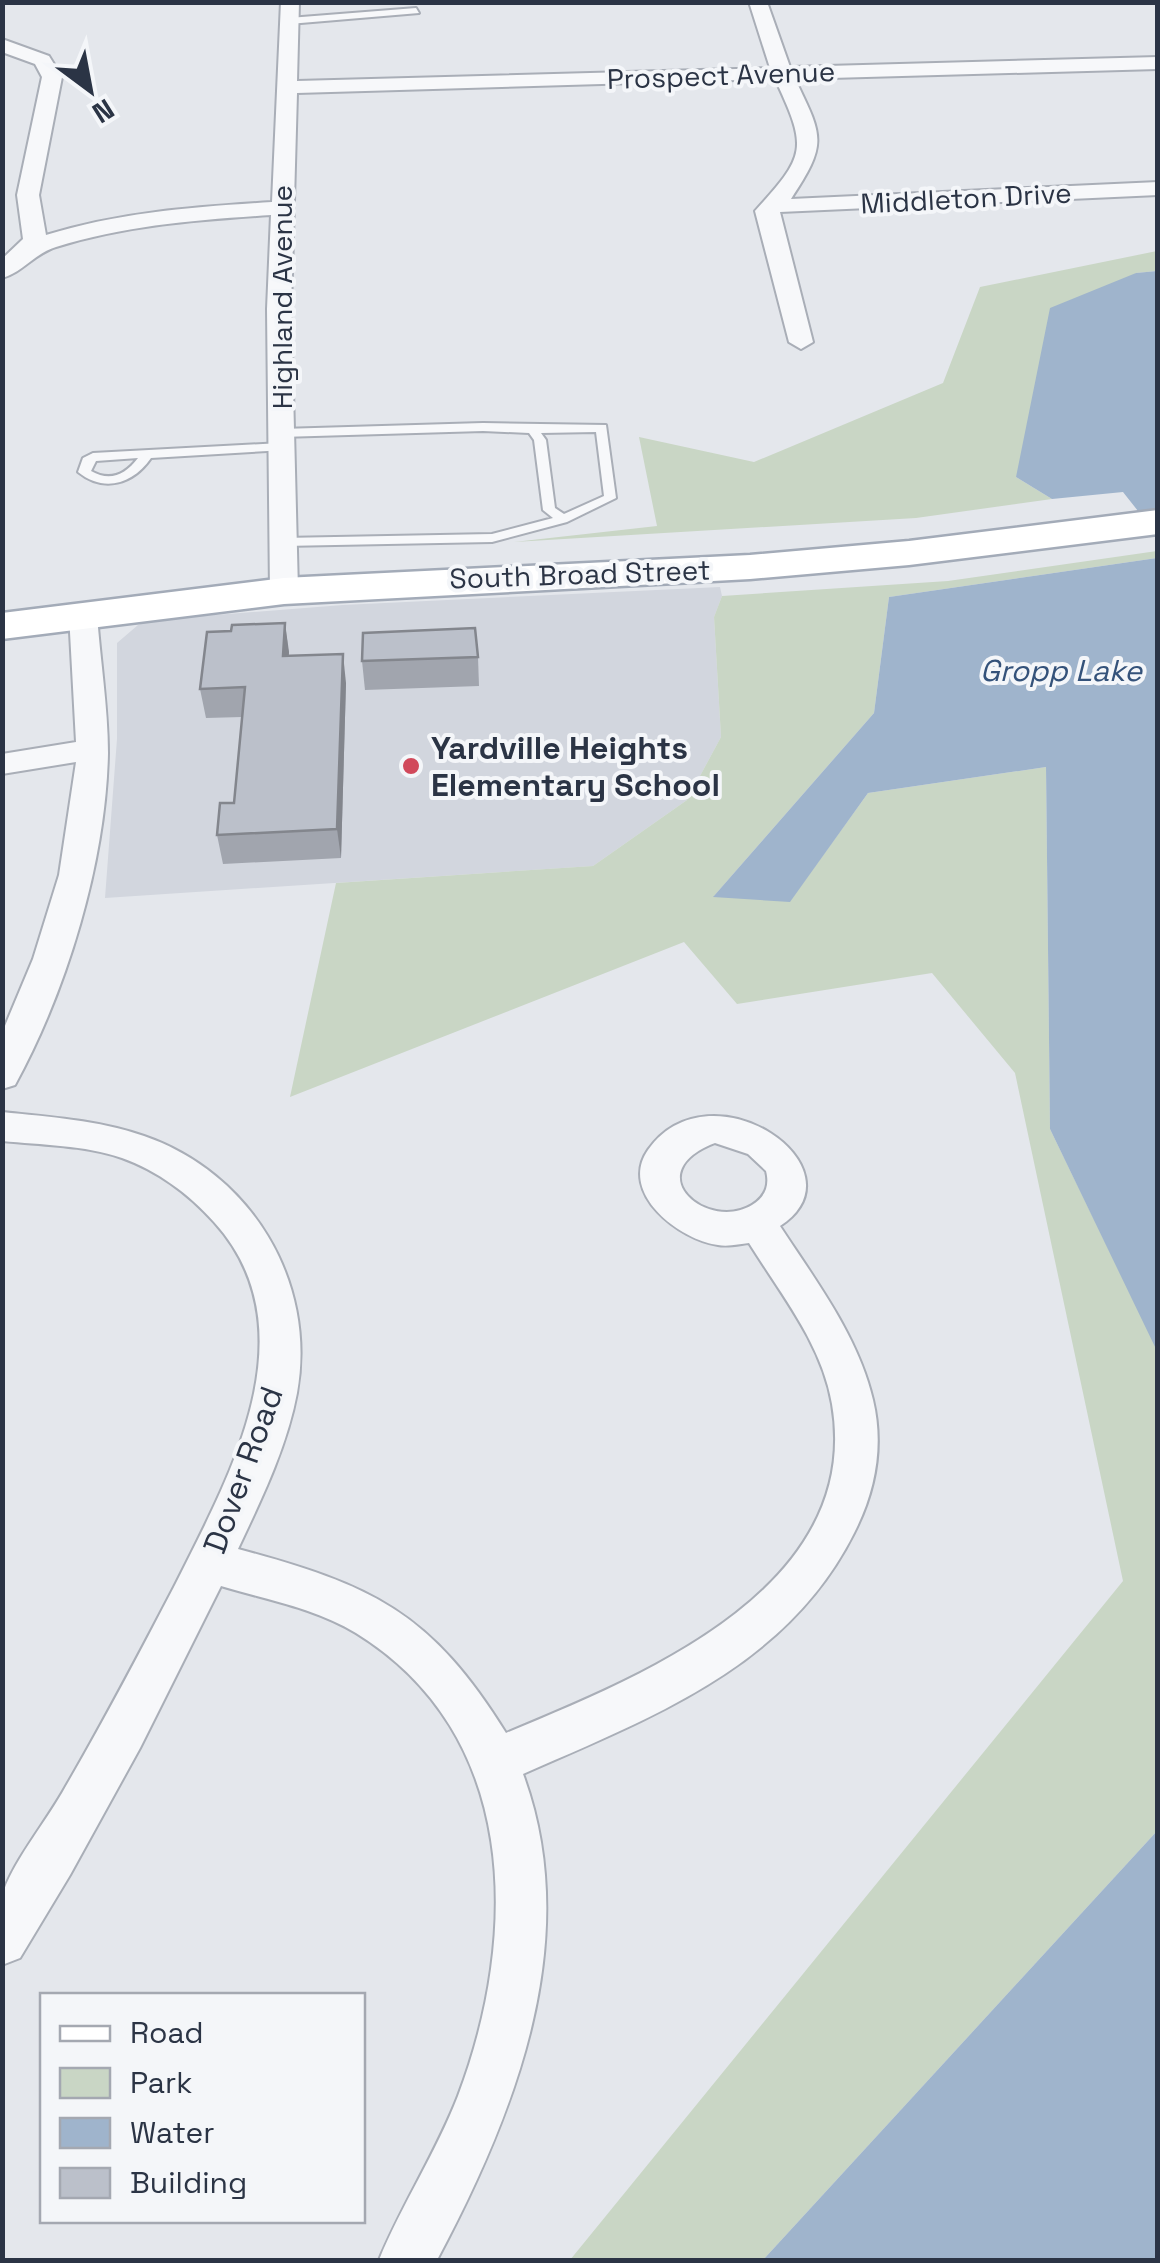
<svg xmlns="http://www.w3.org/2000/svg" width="1160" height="2263" font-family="'Space Grotesk',sans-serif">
<rect width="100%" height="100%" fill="#e4e7ec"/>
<polygon fill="#d2d6de" points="720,587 722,596 714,617 721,737 687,800 593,866 105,898 117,739 117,643 138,625 152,620 343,605"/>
<g fill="#c9d6c5">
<polygon points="1157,251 1157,271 1136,273 1016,477 1052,499 916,518 514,542 657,526 639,437 754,462 943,383 980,287"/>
<polygon points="1157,551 1157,558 889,597 874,713 714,896 790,901 868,793 1046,767 1050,1129 1158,1351 1157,1831 763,2260 570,2260 1123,1581 1015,1073 932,973 737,1004 684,942 290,1097 336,883 593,866 687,800 721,737 714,617 722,596 948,581"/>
</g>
<g fill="#9fb4cc">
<polygon points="1157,271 1157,535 1123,492 1052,499 1016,477 1050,308 1136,273"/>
<polygon points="1157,558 1158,558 1157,1351 1050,1129 1046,767 868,793 790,902 713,897 874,713 889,597"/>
<polygon points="1157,1831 1157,2260 763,2260"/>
</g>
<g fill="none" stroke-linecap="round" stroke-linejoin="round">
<defs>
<g id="lane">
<polygon points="416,8 419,13 289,24 285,21 289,18"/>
<path d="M483,423L606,425L616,498L567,522L492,542L283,546L277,542L283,538L492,534L553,518L543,510L534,440L529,433L483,431L281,437L275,433L281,429ZM596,432L604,496L564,514L555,508L546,440L541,433Z"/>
<path d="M281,443L285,444V450L151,458C133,484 104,493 78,472L83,458L93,453ZM138,458C125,475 110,482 91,471L96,461Z"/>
</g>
<g id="street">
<path d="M281,2H299L297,81L770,68L749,2H767L790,67L1158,57V69L795,79C823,137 828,143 791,199L1158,182V195L780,212L813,342L801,349L789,342L755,211C806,155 808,149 775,79L297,93L291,309L298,591L294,597H274L270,591L267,309L271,215C197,220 127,225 56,247C35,253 22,273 2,278V259L23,239L17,195L42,77L35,64L2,52V39L49,56L62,77L39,195L46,235C121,212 194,207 272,202Z"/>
<path d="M83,605L93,608L97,614C100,660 108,706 108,753C106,861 67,990 15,1085L2,1089V1033L33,959L59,875L76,762L2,774V754L76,742L69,614L73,608Z"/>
<path d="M2,1112C50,1117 98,1120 144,1136C251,1173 317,1282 297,1393C287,1447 261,1500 238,1549C372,1585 431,1612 506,1733C641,1677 864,1588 832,1404C822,1344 780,1293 749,1243C740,1244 728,1247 718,1245C680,1240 618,1193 648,1150C710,1061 868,1168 780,1226C816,1281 858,1336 873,1400C884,1446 875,1492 854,1533C787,1667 652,1717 523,1774C584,1939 515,2114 437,2260H379C402,2204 436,2153 458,2096C519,1935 520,1734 356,1633C315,1608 267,1600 221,1586L140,1748L70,1875L20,1958L2,1965C2,1944 0,1910 4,1890C17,1856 48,1819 66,1786C104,1721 139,1654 174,1587C228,1479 313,1331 214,1222C189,1194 158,1171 122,1158C84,1145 42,1145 2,1141ZM715,1143L748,1154L766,1171C770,1186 765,1197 752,1205C707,1232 637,1173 715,1143Z"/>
</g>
<polygon id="primary" points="1158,510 1158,534 909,565 750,579 284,604 2,639 2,613 284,578 750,555 909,541"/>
</defs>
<use href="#lane" stroke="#a9aeb7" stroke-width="4"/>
<use href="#street" stroke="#a9aeb7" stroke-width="4"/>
<use href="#primary" stroke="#a3abb8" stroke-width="5"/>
<use href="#lane" fill="#f7f8fa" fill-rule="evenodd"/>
<use href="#street" fill="#f7f8fa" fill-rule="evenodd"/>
<use href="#primary" fill="#fff" fill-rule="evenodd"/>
</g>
<g fill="#a1a5ae">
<polygon points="285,623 289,656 346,683 341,858 223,864 217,835 234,803 242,717 206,718 200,689 231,631"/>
<polygon points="478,657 479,686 365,690 362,661"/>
</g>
<g fill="#83868d">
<polygon points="285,623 289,652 287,686 283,656"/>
<polygon points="343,654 346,683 341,858 337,829"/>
</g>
<g fill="#bbc0ca" stroke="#83868d" stroke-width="2.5">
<polygon points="285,623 283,656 343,654 337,829 217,835 220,803 234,803 245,687 200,689 207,632 231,631 232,625"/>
<polygon points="475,628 478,657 362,661 363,633"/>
</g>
<circle fill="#d1495b" stroke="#f4f6f9" stroke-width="4" cx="411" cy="766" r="10"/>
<g text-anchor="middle" stroke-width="8" stroke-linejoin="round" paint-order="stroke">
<g font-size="28" fill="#2b3445" stroke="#f4f6f9">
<text transform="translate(721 75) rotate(-2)" y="10">Prospect Avenue</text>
<text transform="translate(966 198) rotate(-3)" y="10">Middleton Drive</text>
<text transform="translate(282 297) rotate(-90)" y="10">Highland Avenue</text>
<text transform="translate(580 574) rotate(-2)" y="10">South Broad Street</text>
</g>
<g font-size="30" font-style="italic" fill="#34527a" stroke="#f4f6f9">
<text x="1061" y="681">Gropp Lake</text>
</g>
<g font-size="32" font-weight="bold" fill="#2b3445" stroke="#f4f6f9" text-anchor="start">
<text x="431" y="759">Yardville Heights<tspan x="431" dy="37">Elementary School</tspan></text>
</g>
<g font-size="32" fill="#2b3445" stroke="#f4f6f9">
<text transform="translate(243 1470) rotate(-70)" y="11">Dover Road</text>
</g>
</g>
<rect width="1160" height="2263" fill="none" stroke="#2b3445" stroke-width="10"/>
<rect x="40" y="1993" width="325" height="230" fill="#f4f6f9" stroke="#a4a8b1" stroke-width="2.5"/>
<rect x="60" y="2026" width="50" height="15" fill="#ffffff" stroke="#a4a8b1" stroke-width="2.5"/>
<text x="130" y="2043" font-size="30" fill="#2b3445">Road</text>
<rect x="60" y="2068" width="50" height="30" fill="#c9d6c5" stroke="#a4a8b1" stroke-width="2.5"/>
<text x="130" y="2093" font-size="30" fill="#2b3445">Park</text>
<rect x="60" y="2118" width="50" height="30" fill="#9fb4cc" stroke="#a4a8b1" stroke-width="2.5"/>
<text x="130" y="2143" font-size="30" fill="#2b3445">Water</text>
<rect x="60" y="2168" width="50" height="30" fill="#bbc0ca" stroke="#a4a8b1" stroke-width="2.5"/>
<text x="130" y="2193" font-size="30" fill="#2b3445">Building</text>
<g transform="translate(90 90) rotate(148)" stroke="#f4f6f9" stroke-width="8" paint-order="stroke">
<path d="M0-8L18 38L0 25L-18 38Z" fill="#2b3445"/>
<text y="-15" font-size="28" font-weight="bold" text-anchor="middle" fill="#2b3445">N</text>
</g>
</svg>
